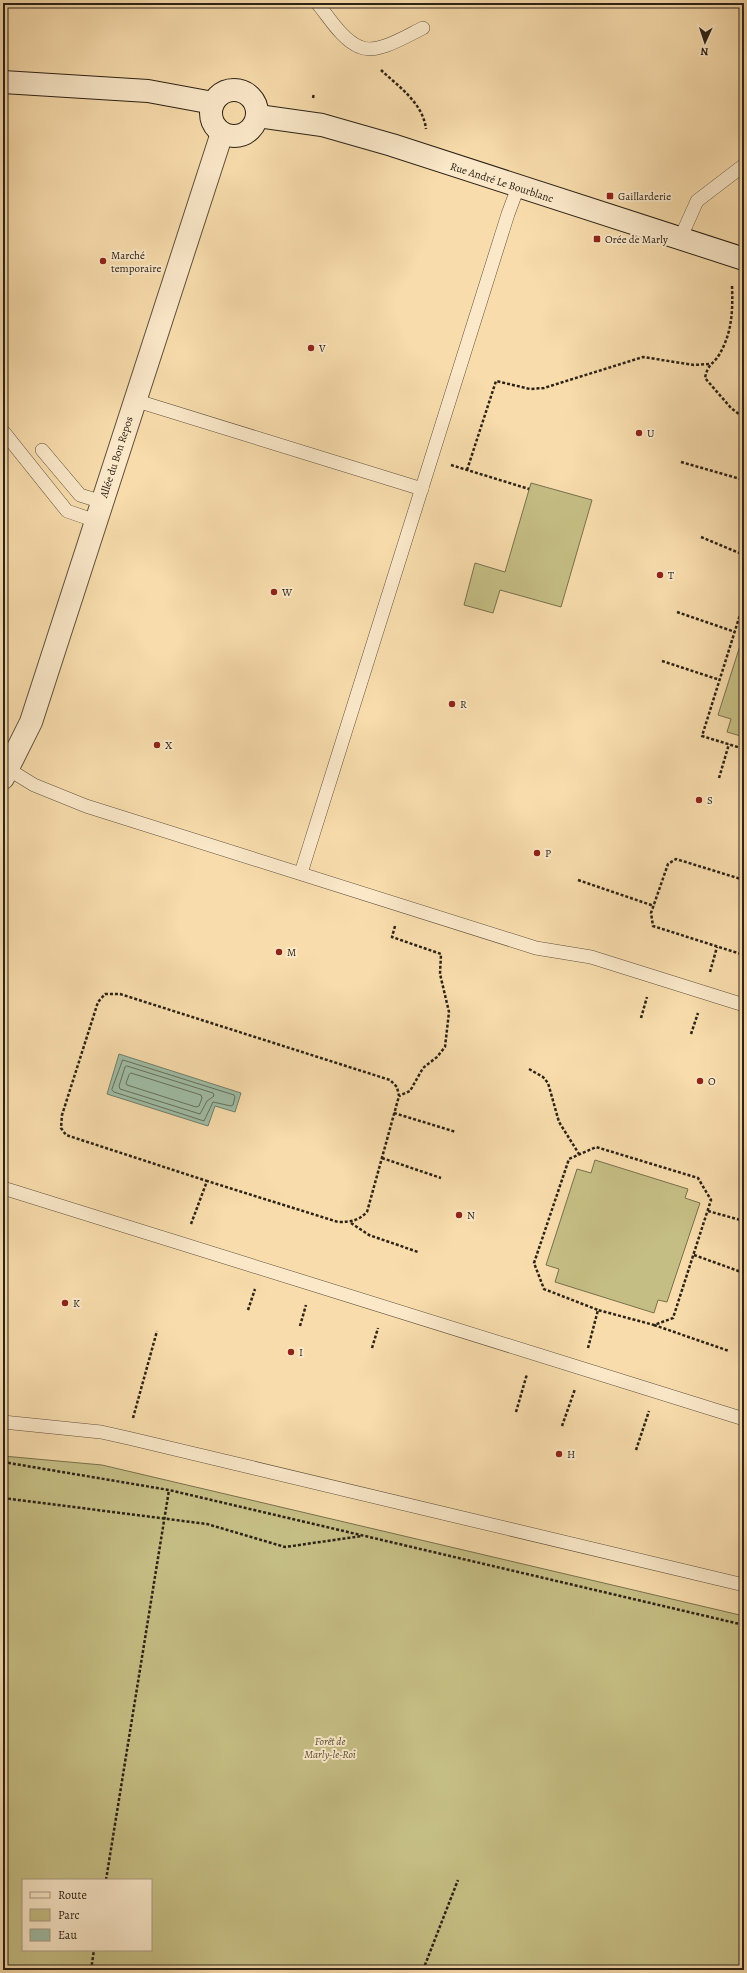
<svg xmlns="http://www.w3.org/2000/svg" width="747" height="1973" font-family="Alegreya,serif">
<rect width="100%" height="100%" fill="#f8dcac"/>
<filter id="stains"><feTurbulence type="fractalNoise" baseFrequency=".005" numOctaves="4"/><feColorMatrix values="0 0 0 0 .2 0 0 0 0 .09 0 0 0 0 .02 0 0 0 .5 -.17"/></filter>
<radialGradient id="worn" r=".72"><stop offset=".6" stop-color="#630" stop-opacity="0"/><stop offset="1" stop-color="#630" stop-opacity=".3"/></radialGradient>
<g fill="#c5be84" stroke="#78704d" fill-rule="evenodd">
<polygon points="531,483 592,500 561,607 500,590 493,613 464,605 475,563 505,572"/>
<polygon points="744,633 744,737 727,732 731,719 718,715"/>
<polygon points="595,1160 688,1189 685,1198 700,1203 667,1302 658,1300 654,1313 555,1282 559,1269 546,1265 577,1169 591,1173"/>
<path d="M3,1456L102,1465L744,1616V1970H3ZM23,1880H151V1950H23Z"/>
</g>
<polygon fill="#9fbca4" stroke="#717e6b" points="119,1054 241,1093 235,1112 215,1106 208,1126 107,1094"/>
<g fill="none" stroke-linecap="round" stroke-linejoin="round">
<g stroke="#666f5d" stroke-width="1">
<polygon points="123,1060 234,1095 235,1097 233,1105 231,1106 213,1102 204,1121 114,1092 112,1090"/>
<polygon points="127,1066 213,1093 214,1096 207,1101 200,1114 120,1089 119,1086 125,1067"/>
<polygon points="131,1073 201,1095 202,1098 199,1106 196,1107 127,1085 126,1083 129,1075"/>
</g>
<defs>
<g id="lane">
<path d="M317,3C329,17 342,40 360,47C377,55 408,35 423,28"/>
<polyline points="680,239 697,201 744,165"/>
<polyline points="134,400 422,489"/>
<polyline points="3,431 67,511 96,521"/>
<polyline points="42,450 80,495 102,502"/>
<polyline points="8,769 34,785 86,806 536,948 591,957 744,1005"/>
<polyline points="301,873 508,214 518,187"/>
<polyline points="3,1188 744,1419"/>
<polyline points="3,1422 101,1432 128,1438 744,1585"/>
</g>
<polyline id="street" points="3,778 31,722 222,133"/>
<g id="secondary">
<polyline points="3,82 148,91 213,103"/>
<circle cx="234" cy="113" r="23"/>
<polyline points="258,116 322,125 392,145 744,259"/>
</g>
</defs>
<use href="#lane" stroke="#5f503c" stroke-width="14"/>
<use href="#street" stroke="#5f503c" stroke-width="24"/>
<use href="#secondary" stroke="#2c2216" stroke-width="24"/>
<g stroke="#2c2216" stroke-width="2.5" stroke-dasharray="3 2" stroke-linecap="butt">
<path d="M381,70C399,87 423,103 426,129"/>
<polyline points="313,98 314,93"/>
<path d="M732,286C733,311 732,333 719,355C713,365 708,363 705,378L731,408L744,418"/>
<polyline points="681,462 744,480"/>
<polyline points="451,465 529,489"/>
<polyline points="467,470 496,381 530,389 544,388 643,357 694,365 710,364"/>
<polyline points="701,537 744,555"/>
<polyline points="744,602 702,736 744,749"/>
<polyline points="677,612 735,632"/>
<polyline points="662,661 720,680"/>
<polyline points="719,778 729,744"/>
<polyline points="578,880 654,906"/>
<polyline points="744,880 676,859 668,864 651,913 653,926 744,955"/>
<polyline points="395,926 392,937 441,954 440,974 449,1012 445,1047 437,1057 423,1068 410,1091 399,1096"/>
<polyline points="710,972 717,947"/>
<polyline points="641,1018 647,997"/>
<polyline points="691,1034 698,1013"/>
<polyline points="529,1069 543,1077 548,1083 559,1122 579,1154"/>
<polyline points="394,1113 456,1132"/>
<polyline points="382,1158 441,1178"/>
<polyline points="708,1211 744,1221"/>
<polyline points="351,1223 369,1235 418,1252"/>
<path d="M191,1224L207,1181L66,1135L61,1128L62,1115L98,1002L105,994H120L390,1080L397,1087L399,1096L367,1212C358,1221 351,1222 338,1222L207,1181"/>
<polyline points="694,1255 744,1273"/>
<polyline points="248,1310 255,1289"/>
<polyline points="654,1325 729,1351"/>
<polyline points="300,1326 306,1305"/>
<polyline points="372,1348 378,1328"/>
<polyline points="588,1348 598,1310 654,1325 673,1318 711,1200 698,1178 596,1147 569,1159 534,1263 544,1289 598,1310"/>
<polyline points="516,1412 527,1374"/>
<polyline points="133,1418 157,1331"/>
<polyline points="562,1426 575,1389"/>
<polyline points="636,1450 649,1411"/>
<polyline points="3,1462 169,1490 744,1625"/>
<polyline points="3,1498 207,1524 285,1547 362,1536"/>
<polyline points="106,1880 169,1490"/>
<polyline points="91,1970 94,1950"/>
<polyline points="423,1970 458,1880"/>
</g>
<use href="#lane" stroke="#fae8c9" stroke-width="13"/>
<use href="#street" stroke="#fae8c9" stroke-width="22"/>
<use href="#secondary" stroke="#fae8c9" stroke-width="22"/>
</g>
<g fill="#8f2418" stroke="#fae8c9" stroke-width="1.5">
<rect x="606" y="192" width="8" height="8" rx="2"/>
<rect x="593" y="235" width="8" height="8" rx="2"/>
<circle cx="103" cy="261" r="4"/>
<circle cx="311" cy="348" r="4"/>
<circle cx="639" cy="433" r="4"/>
<circle cx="660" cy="575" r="4"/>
<circle cx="274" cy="592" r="4"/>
<circle cx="452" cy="704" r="4"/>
<circle cx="157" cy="745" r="4"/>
<circle cx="699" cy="800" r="4"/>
<circle cx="537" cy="853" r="4"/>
<circle cx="279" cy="952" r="4"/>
<circle cx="700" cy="1081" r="4"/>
<circle cx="459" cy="1215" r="4"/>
<circle cx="65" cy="1303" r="4"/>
<circle cx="291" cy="1352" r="4"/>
<circle cx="559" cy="1454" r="4"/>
</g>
<g text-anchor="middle" stroke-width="4" stroke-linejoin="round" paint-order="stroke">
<g font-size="11" fill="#2c2216" stroke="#fae8c9">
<text transform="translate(502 182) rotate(18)" y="4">Rue André Le Bourblanc</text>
<text transform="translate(116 457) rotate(-72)" y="4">Allée du Bon Repos</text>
</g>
<g font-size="11" fill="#2c2216" stroke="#fae8c9" text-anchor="start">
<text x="618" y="200">Gaillarderie</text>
<text x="605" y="243">Orée de Marly</text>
<text x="111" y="259">Marché<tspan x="111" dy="13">temporaire</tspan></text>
<text x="319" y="352">V</text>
<text x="647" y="437">U</text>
<text x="668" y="579">T</text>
<text x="282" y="596">W</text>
<text x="460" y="708">R</text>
<text x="165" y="749">X</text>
<text x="707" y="804">S</text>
<text x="545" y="857">P</text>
<text x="287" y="956">M</text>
<text x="708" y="1085">O</text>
<text x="467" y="1219">N</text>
<text x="73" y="1307">K</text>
<text x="299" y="1356">I</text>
<text x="567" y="1458">H</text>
</g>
<g font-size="11" font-style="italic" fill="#5a5137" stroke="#fae8c9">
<text x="330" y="1745">Forêt de<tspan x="330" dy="13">Marly-le-Roi</tspan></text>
</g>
</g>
<rect width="747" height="1973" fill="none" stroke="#f8dcac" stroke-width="16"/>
<rect x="4" y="4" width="739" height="1965" fill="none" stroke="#2c2216" stroke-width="2"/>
<rect x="8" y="8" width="731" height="1957" fill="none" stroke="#2c2216"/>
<rect x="22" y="1879" width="130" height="72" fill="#fae8c9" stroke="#a89981"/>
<rect x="30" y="1892" width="20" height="6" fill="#fae8c9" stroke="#a89981"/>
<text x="58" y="1899" font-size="12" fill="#2c2216">Route</text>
<rect x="30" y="1909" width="20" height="12" fill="#c5be84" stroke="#a89981"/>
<text x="58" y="1919" font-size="12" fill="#2c2216">Parc</text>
<rect x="30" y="1929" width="20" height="12" fill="#9fbca4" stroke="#a89981"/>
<text x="58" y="1939" font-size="12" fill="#2c2216">Eau</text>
<g transform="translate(705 42) rotate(183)" stroke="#fae8c9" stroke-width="3" paint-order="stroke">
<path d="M0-3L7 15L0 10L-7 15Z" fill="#2c2216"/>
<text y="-6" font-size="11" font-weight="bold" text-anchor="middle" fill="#2c2216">N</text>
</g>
<rect width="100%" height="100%" filter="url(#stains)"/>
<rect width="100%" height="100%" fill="url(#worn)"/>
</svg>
